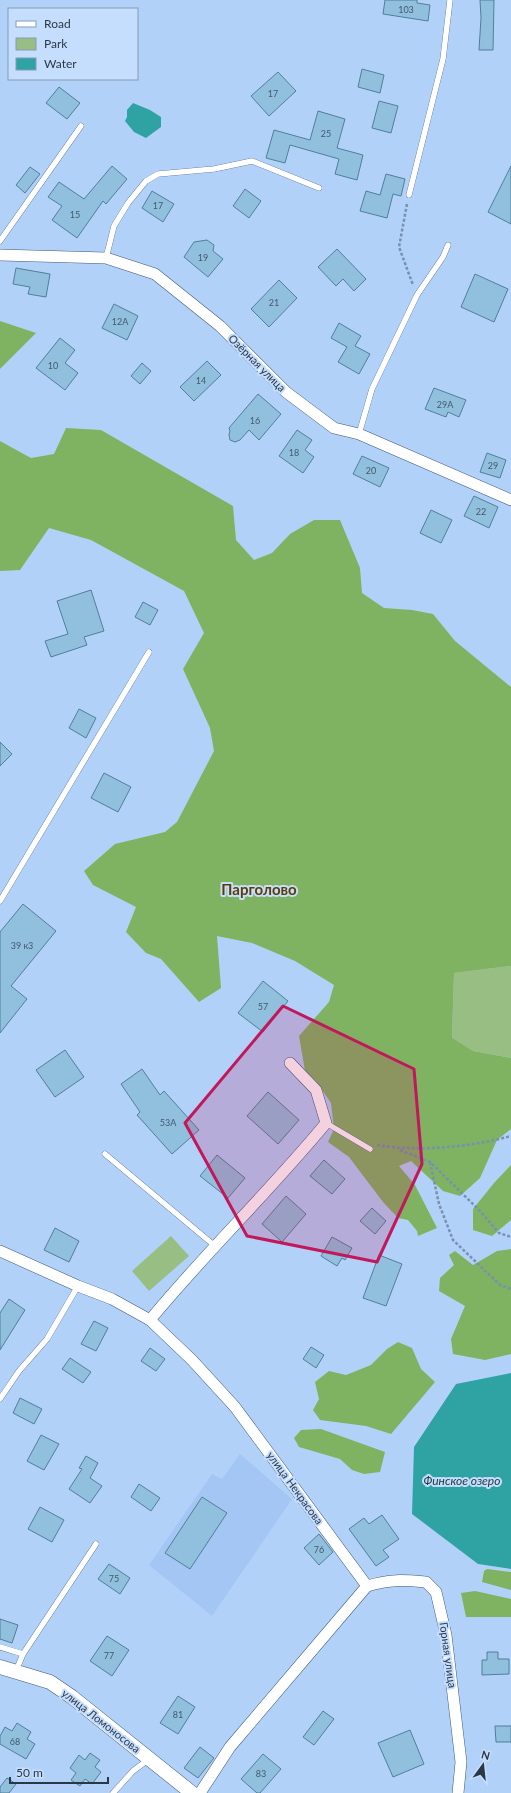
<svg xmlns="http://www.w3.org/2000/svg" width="511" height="1793" font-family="Lato,sans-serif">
<rect width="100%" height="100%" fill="#b2d1f9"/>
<polygon fill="#a3c6f4" points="240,1454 292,1499 212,1616 149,1565 212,1474 222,1479"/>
<g fill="#98be83">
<polygon points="511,966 511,1058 473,1051 452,1039 454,973"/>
<polygon points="171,1236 189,1256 149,1291 132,1271"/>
</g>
<g fill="#7fb361">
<polygon points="0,321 36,333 0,369"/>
<polygon points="66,428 101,430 233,506 236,540 254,560 272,553 290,534 314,520 340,520 360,568 362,593 384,608 412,610 433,614 455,641 511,687 511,966 454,973 452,1038 473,1051 511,1058 511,1129 497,1140 480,1178 460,1196 443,1191 411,1161 399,1166 415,1185 437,1228 418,1236 417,1231 408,1220 398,1218 383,1202 349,1157 328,1142 334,1129 331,1103 316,1081 305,1071 299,1036 329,1002 334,985 295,961 252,943 217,936 221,988 199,1002 161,959 146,953 126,932 136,907 93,885 84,871 115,844 165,832 177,822 214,751 210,728 183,669 204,633 184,591 91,540 49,528 20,570 0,571 0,441 31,458 54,454"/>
<polygon points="511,1165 511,1220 492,1236 473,1230 473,1209 494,1183"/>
<polygon points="511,1249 511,1354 485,1360 453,1354 451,1339 465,1306 439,1291 440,1278 454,1265 449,1255 455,1251 473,1265 497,1251"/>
<polygon points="398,1342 412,1348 421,1369 435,1382 391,1434 366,1426 320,1420 313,1410 319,1399 315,1382 329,1371 346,1375 371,1365 387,1349"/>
<polygon points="321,1429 385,1452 380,1472 364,1474 352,1470 340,1459 299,1447 294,1438 301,1430"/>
<polygon points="487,1569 511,1572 511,1590 482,1582 484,1571"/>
<polygon points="475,1591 511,1599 511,1617 466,1617 461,1593"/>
</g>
<g fill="#2fa3a3">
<polygon points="133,103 150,110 161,117 161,127 146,138 134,132 125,121 127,117 127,110"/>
<polygon points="511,1373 511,1569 478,1564 412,1514 414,1447 456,1384"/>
</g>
<g fill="#90c0dd" stroke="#517f99">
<polygon points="385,0 417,0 417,3 430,5 428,21 383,14"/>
<polygon points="480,0 494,0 493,50 479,50 481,18"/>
<polygon points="362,69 384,75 380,93 358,87"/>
<polygon points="278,72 296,91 269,116 251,96"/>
<polygon points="59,87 80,103 67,119 46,103"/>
<polygon points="379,101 398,106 391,133 372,128"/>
<polygon points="318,111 345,119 337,148 363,155 357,180 335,174 339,159 290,145 285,163 266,158 274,130 310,140"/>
<polygon points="112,166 127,179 106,204 103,201 77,238 52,220 62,206 48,197 59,182 84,199"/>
<polygon points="511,166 511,224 488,212"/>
<polygon points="30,167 40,174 25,193 16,185"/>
<polygon points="386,174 405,179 401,196 393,194 387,218 360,211 366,191 380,195"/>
<polygon points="245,189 261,201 249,218 233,206"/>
<polygon points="152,191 174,204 163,222 142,208"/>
<polygon points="207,240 214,245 213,251 223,259 208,277 184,257 194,242"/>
<polygon points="337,249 366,279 354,291 343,279 336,286 318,267"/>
<polygon points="16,268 50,274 46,297 28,294 30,287 13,284"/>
<polygon points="475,274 508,289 494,322 461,307"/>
<polygon points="279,280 297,298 269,327 251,309"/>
<polygon points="114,304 138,316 127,340 102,328"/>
<polygon points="339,323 361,336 355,346 370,354 359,374 338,362 347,347 331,338"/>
<polygon points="60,338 75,350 65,363 78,373 65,390 36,368"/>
<polygon points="207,361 221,375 194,401 180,387"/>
<polygon points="142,363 151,371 140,384 131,376"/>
<polygon points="434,388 466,400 459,417 448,412 446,417 425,409"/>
<polygon points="258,394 281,414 259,440 249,430 240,440 235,442 230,440 229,435 230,431 229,428"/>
<polygon points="297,430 312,440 305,450 314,457 303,473 279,456"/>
<polygon points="487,453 506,460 500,478 480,472"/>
<polygon points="362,456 389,468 380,487 353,474"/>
<polygon points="474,496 498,507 489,528 464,516"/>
<polygon points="431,510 452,520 441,543 420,533"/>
<polygon points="91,590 104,631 84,637 87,645 51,657 45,641 68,634 57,601"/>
<polygon points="143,602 158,610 150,625 135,617"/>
<polygon points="79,709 96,718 86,738 69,728"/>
<polygon points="0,742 12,754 0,766"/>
<polygon points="104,773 131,787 118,812 91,798"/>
<polygon points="23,904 56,931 11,986 27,999 0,1033 0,932"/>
<polygon points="263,981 288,1001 263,1032 238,1013"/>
<polygon points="65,1050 84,1077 55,1097 36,1070"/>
<polygon points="142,1069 160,1095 164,1091 199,1130 172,1154 137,1115 140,1112 121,1084"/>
<polygon points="268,1092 299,1120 278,1144 247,1116"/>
<polygon points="217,1155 245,1178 228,1198 200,1176"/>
<polygon points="324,1160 345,1179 332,1194 310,1176"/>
<polygon points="286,1196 306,1214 282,1242 262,1224"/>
<polygon points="372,1208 386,1221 375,1234 360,1221"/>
<polygon points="55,1228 79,1241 69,1262 44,1250"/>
<polygon points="332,1237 352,1248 345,1260 342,1258 337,1266 321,1256"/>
<polygon points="379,1255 402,1264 386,1306 363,1298"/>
<polygon points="9,1299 25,1310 0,1350 0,1313"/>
<polygon points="94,1321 108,1328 96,1351 81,1344"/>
<polygon points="311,1347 324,1355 316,1368 303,1359"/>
<polygon points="150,1348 165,1359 156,1371 141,1361"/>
<polygon points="70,1358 91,1372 83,1383 62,1369"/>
<polygon points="20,1398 42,1409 34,1424 13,1413"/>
<polygon points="41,1435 59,1444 44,1470 27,1461"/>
<polygon points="86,1456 98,1463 90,1478 102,1486 90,1503 69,1489 82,1469 79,1468"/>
<polygon points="139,1484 160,1498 151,1511 131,1497"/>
<polygon points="202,1497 227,1513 190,1569 165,1553"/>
<polygon points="40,1507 64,1520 52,1542 28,1529"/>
<polygon points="382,1515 399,1539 383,1550 389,1557 376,1566 349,1529 364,1518 369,1524"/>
<polygon points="319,1534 333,1552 319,1565 304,1548"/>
<polygon points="109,1564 130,1578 120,1594 98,1579"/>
<polygon points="0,1619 18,1625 12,1643 0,1639"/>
<polygon points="107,1636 129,1650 112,1676 90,1661"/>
<polygon points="487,1652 498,1652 498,1659 509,1659 509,1674 482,1675 482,1660 487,1660"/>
<polygon points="178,1696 195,1707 178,1734 160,1723"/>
<polygon points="323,1711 334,1719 314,1745 303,1737"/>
<polygon points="17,1723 31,1732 27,1739 35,1744 26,1759 0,1744 0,1736 5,1727 12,1731"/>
<polygon points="495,1726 511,1726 511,1742 496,1742"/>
<polygon points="410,1730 424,1764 393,1777 378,1743"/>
<polygon points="200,1747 214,1758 198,1778 184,1768"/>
<polygon points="90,1753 100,1760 95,1767 101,1772 92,1784 85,1779 80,1786 71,1780 76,1773 70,1768 79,1755 85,1760"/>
<polygon points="263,1754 281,1769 260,1793 257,1793 241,1779"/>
<polygon points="7,1778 16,1784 9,1793 0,1793 0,1787"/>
</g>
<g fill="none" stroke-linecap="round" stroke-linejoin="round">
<defs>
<g id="service">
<polyline points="409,195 443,59 450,0"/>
<polyline points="0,241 81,126"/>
<polyline points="106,258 114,226 128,203 146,181 158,174 214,169 252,161 319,188"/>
<polyline points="359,434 372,389 417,295 443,257 448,245"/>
<polyline points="0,901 149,652"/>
<polyline points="326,1123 370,1149"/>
<polyline points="105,1154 215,1246"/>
<polyline points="0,1399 19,1371 47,1339 78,1286"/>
<polyline points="0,1647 23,1654 16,1671"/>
<polyline points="23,1654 96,1544"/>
<polyline points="113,1793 133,1771 149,1759"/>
</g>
<g id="minor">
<polyline points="0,255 106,258 155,274 220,326 286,392 334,428 359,434 511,500"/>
<polyline points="0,1251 78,1286 112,1299 150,1320 192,1360 235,1407 367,1586"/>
<path d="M150,1320C206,1252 270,1191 326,1123L316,1090L290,1063"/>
<path d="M367,1586C391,1579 402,1580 426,1582L436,1592L446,1635L461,1762L458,1793"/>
<polyline points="200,1793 230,1747 367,1586"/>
</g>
<polyline id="tertiary" points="0,1667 50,1682 72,1697 192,1793"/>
</defs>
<use href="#service" stroke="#3d587a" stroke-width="6"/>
<use href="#minor" stroke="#3d587a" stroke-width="12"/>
<use href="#tertiary" stroke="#3d587a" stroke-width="15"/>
<g stroke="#7990ae" stroke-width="2.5" stroke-dasharray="3 2" stroke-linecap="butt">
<polyline points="407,204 399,247 413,285"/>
<path d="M377,1145C417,1152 472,1147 511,1136"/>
<polyline points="400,1150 430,1162 480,1211 499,1233 511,1237"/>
<polyline points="430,1162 439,1204 453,1240 500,1285 511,1289"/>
</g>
<use href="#service" stroke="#fff" stroke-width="5.5"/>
<use href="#minor" stroke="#fff" stroke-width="11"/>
<use href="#tertiary" stroke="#fff" stroke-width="14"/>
</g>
<path fill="#c2185b" fill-opacity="0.2" stroke="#c2185b" stroke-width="3" stroke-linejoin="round" d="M283,1006L414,1069L422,1164L377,1262L247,1236L185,1123Z"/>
<g text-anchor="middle" stroke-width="4" stroke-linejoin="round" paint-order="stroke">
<g font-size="9" fill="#44596c">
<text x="406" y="13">103</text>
<text x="273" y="97">17</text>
<text x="326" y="137">25</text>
<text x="158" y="209">17</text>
<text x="75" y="218">15</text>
<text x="203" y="261">19</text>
<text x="274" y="306">21</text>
<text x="120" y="325">12А</text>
<text x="53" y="369">10</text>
<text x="201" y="384">14</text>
<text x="445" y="408">29А</text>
<text x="255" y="424">16</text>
<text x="294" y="456">18</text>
<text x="493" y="469">29</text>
<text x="371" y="474">20</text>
<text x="481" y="515">22</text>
<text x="22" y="949">39 к3</text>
<text x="263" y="1010">57</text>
<text x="168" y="1126">53А</text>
<text x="319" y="1553">76</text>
<text x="114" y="1582">75</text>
<text x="109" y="1659">77</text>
<text x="178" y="1718">81</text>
<text x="15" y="1745">68</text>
<text x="261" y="1777">83</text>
</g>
<g font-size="11" fill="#2b3747" stroke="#c5defe">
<text transform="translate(257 363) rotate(45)" y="4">Озёрная улица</text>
<text transform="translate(295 1488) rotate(54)" y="4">улица Некрасова</text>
<text transform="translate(448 1655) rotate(82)" y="4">Горная улица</text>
<text transform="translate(101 1721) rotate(38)" y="4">улица Ломоносова</text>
</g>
<g font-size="12" font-style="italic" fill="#1d3636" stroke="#c5defe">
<text x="462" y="1485">Финское озеро</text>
</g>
<g font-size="15" font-weight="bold" fill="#5d3d03" stroke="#c5defe">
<text x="259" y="895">Парголово</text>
</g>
</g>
<rect x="8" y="8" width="130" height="72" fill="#c5defe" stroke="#879bb5"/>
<rect x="16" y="21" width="20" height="6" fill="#ffffff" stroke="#879bb5"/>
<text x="44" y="28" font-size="12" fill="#2b3747">Road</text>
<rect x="16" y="38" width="20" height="12" fill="#98be83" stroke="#879bb5"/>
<text x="44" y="48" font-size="12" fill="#2b3747">Park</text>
<rect x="16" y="58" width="20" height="12" fill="#2fa3a3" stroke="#879bb5"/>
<text x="44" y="68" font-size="12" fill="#2b3747">Water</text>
<g transform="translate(483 1765) rotate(15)" stroke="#c5defe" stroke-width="3" paint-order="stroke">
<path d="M0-3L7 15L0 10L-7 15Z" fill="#2b3747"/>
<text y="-6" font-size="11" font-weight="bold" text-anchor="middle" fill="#2b3747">N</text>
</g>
<path d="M10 1777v6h98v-6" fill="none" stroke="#2b3747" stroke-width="2"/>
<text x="16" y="1777" font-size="12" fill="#2b3747" stroke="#c5defe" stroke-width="3" paint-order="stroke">50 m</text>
</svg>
